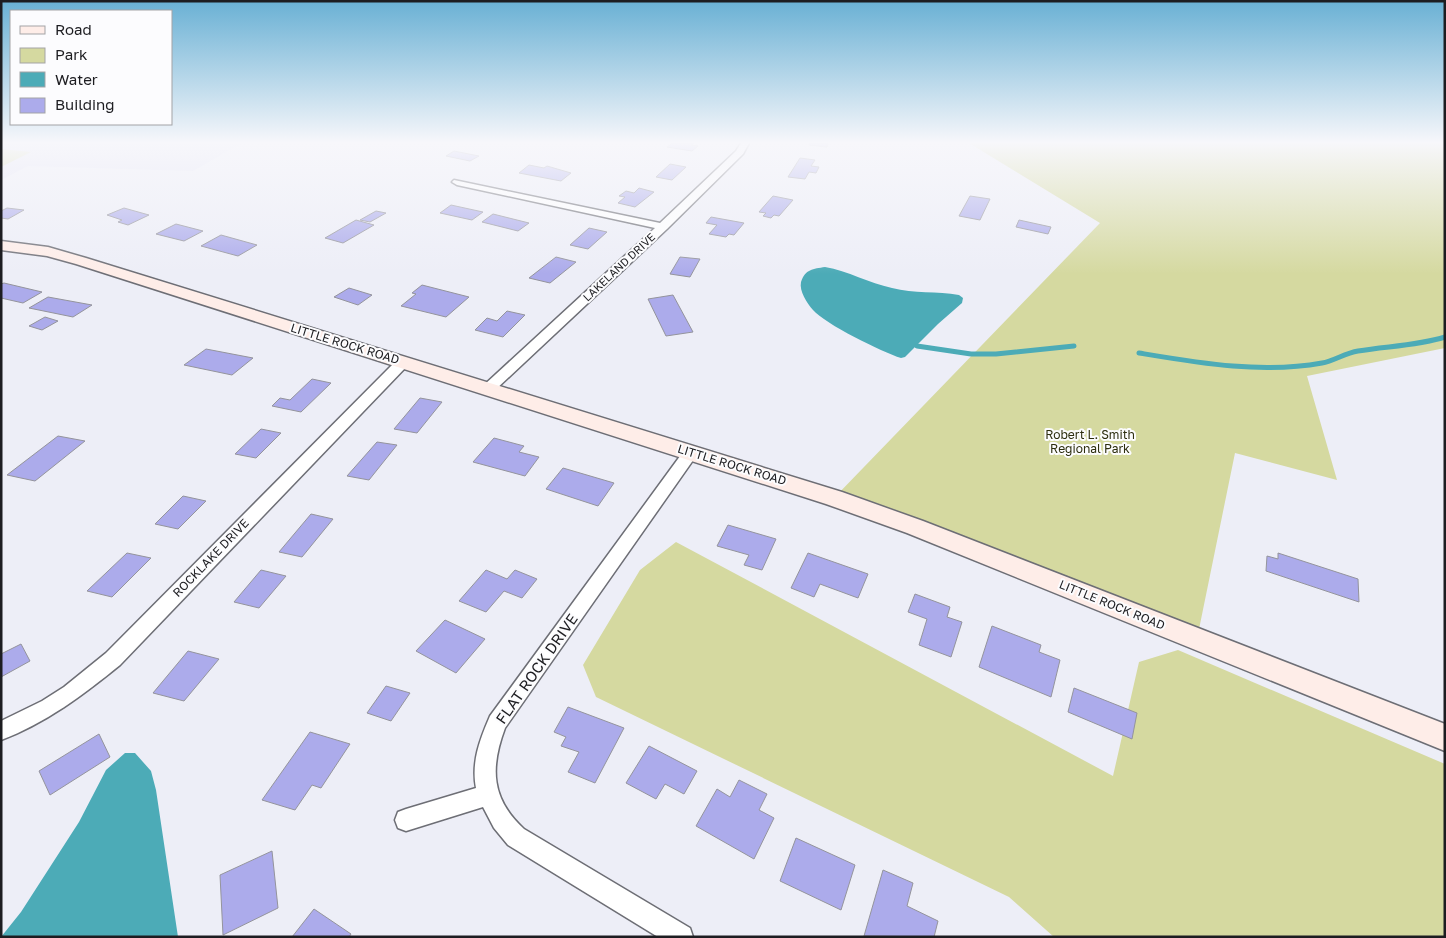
<svg xmlns="http://www.w3.org/2000/svg" width="1446" height="938" font-family="'Golos Text',sans-serif">
<rect width="100%" height="100%" fill="#edeef7"/>
<polygon fill="#e3e3f4" points="1,143 242,143 193,171 28,166 1,180"/>
<g fill="#d5d9a0">
<polygon points="969,143 1445,143 1445,348 1307,376 1337,480 1235,453 1197,639 834,498 1100,223"/>
<polygon points="1,149 31,152 1,167"/>
<polygon points="676,542 1113,776 1139,662 1178,650 1445,764 1445,937 1054,937 1009,897 596,697 583,665 640,570"/>
</g>
<g fill="#4cabb7">
<path d="M825,267C848,271 869,283 892,288C914,294 937,291 959,295L963,298L962,303L938,324L905,357L901,358C882,352 825,324 813,310C807,303 799,291 801,282C805,269 813,269 825,267Z"/>
<polygon points="125,753 135,753 151,771 156,790 178,937 1,937 21,912 79,822 106,770"/>
</g>
<g fill="none" stroke-linecap="round" stroke-linejoin="round">
<g stroke="#4cabb7" stroke-width="5">
<polyline points="917,346 971,354 996,354 1074,346"/>
<path d="M1139,353C1199,363 1261,374 1322,363C1334,361 1345,353 1358,351C1387,346 1416,346 1445,337"/>
</g>
</g>
<g fill="#acabeb" stroke="#94949c">
<polygon points="673,143 694,143 691,145 698,146 692,151 667,147"/>
<polygon points="810,143 828,143 827,147 809,145"/>
<polygon points="454,151 479,156 470,161 446,156"/>
<polygon points="800,158 815,160 811,166 819,167 816,173 809,172 805,179 788,177"/>
<polygon points="670,164 686,167 672,180 656,177"/>
<polygon points="529,165 544,168 547,166 571,173 561,181 519,173"/>
<polygon points="639,188 654,192 635,207 618,203 625,197 619,196 626,191 634,193"/>
<polygon points="773,196 793,200 779,216 774,215 771,218 763,216 766,213 759,212"/>
<polygon points="970,196 990,199 980,220 959,216"/>
<polygon points="451,205 483,212 472,220 440,213"/>
<polygon points="7,208 24,210 8,219 1,218 1,211"/>
<polygon points="124,208 149,215 128,225 118,222 122,220 107,215"/>
<polygon points="376,211 386,213 370,222 360,220"/>
<polygon points="493,214 529,223 518,231 482,222"/>
<polygon points="711,217 744,223 734,235 729,234 726,237 709,234 717,225 706,223"/>
<polygon points="356,220 374,225 343,243 325,238"/>
<polygon points="1019,220 1051,227 1048,234 1016,227"/>
<polygon points="176,224 203,231 184,241 156,234"/>
<polygon points="589,228 607,232 588,249 570,245"/>
<polygon points="221,235 257,245 238,256 201,246"/>
<polygon points="556,257 576,262 550,283 529,278"/>
<polygon points="680,257 700,259 690,277 670,274"/>
<polygon points="4,283 42,292 23,303 1,298 1,284"/>
<polygon points="422,285 469,297 446,317 401,306 416,294 412,293"/>
<polygon points="349,288 372,295 358,305 334,297"/>
<polygon points="673,295 693,332 666,336 648,299"/>
<polygon points="48,297 92,305 73,317 29,308"/>
<polygon points="507,311 525,315 503,337 475,330 487,318 497,321"/>
<polygon points="45,317 58,321 42,330 29,326"/>
<polygon points="206,349 253,358 232,375 184,365"/>
<polygon points="312,379 331,383 301,412 272,406 280,398 290,400"/>
<polygon points="420,398 442,402 417,433 394,429"/>
<polygon points="261,429 281,433 256,458 235,454"/>
<polygon points="58,436 85,441 35,481 7,475"/>
<polygon points="494,438 524,446 519,452 539,457 525,476 473,462"/>
<polygon points="377,442 397,445 369,480 347,476"/>
<polygon points="563,468 614,483 598,506 546,489"/>
<polygon points="183,496 206,501 178,529 155,524"/>
<polygon points="311,514 333,519 302,557 279,552"/>
<polygon points="728,525 776,539 762,570 744,565 749,555 717,546"/>
<polygon points="127,553 151,558 112,597 87,591"/>
<polygon points="808,553 868,574 858,598 820,584 814,597 791,588"/>
<polygon points="1278,553 1358,579 1359,602 1266,571 1267,556 1278,559"/>
<polygon points="261,570 286,576 259,608 234,602"/>
<polygon points="486,570 507,579 515,570 537,579 522,598 504,591 486,612 459,601"/>
<polygon points="915,594 950,607 947,617 962,622 951,657 919,645 927,619 908,612"/>
<polygon points="445,620 485,639 456,673 416,651"/>
<polygon points="992,626 1041,645 1039,652 1060,660 1051,697 979,667"/>
<polygon points="21,644 30,661 1,677 1,654"/>
<polygon points="188,651 219,659 184,701 153,693"/>
<polygon points="386,686 410,693 391,721 367,713"/>
<polygon points="1074,688 1137,713 1132,739 1068,712"/>
<polygon points="568,707 624,728 595,783 568,772 579,752 561,746 566,737 554,732"/>
<polygon points="310,732 350,744 321,788 312,785 295,810 262,800"/>
<polygon points="99,734 110,757 50,795 39,771"/>
<polygon points="649,746 697,771 684,794 665,784 656,799 626,783"/>
<polygon points="739,780 767,794 759,810 774,818 754,859 696,826 717,789 730,797"/>
<polygon points="796,838 855,865 841,910 780,881"/>
<polygon points="272,851 278,908 223,935 220,875"/>
<polygon points="883,870 913,883 907,906 938,921 934,937 864,936"/>
<polygon points="314,909 351,934 349,937 292,937"/>
</g>
<g fill="none" stroke-linecap="round" stroke-linejoin="round">
<defs>
<g id="minor">
<polygon points="741,143 749,143 743,154 667,229 494,391 484,391 482,388 484,385 655,228 457,185 452,182 454,180 660,223 736,151"/>
<path d="M403,358L408,359L409,362L408,365L120,665C83,695 46,723 1,740V721L42,701L64,687L106,653L398,359Z"/>
<path d="M691,447L696,448L698,452L696,456L505,728C490,768 491,799 524,829L690,928L693,937H658L508,845L494,828L483,807L406,831L398,828L395,820L398,812L406,809L476,788C471,762 480,739 490,716L686,448Z"/>
</g>
<polygon id="secondary" points="1,241 48,247 86,258 842,492 923,521 1445,724 1445,751 907,533 826,504 76,264 47,256 1,250"/>
</defs>
<use href="#minor" stroke="#6d6e75" stroke-width="3"/>
<use href="#secondary" stroke="#6d6e75" stroke-width="3"/>
<use href="#minor" fill="#fff" fill-rule="evenodd"/>
<use href="#secondary" fill="#feede8" fill-rule="evenodd"/>
</g>
<linearGradient id="sky" x2="0" y2="1"><stop stop-color="#69b0d4"/><stop offset="0.52" stop-color="#f7f7fb"/><stop offset="1" stop-color="#f7f7fb" stop-opacity="0"/></linearGradient>
<rect width="1446" height="274" fill="url(#sky)"/>
<g text-anchor="middle" stroke-width="4" stroke-linejoin="round" paint-order="stroke">
<g font-size="11" fill="#1d1d21" stroke="#fcfcfe">
<text transform="translate(619 267) rotate(-43)" y="4">LAKELAND DRIVE</text>
</g>
<g font-size="12" fill="#1d1d21" stroke="#fcfcfe">
<text transform="translate(345 344) rotate(17)" y="4">LITTLE ROCK ROAD</text>
<text transform="translate(732 465) rotate(17)" y="4">LITTLE ROCK ROAD</text>
<text transform="translate(211 558) rotate(-46)" y="4">ROCKLAKE DRIVE</text>
<text transform="translate(1112 605) rotate(22)" y="4">LITTLE ROCK ROAD</text>
</g>
<g font-size="12" fill="#2c2d0e" stroke="#fcfcfe">
<text x="1090" y="439">Robert L. Smith<tspan x="1090" dy="14">Regional Park</tspan></text>
</g>
<g font-size="15" fill="#1d1d21" stroke="#fcfcfe">
<text transform="translate(537 669) rotate(-55)" y="5">FLAT ROCK DRIVE</text>
</g>
</g>
<rect width="1446" height="938" fill="none" stroke="#1d1d21" stroke-width="5"/>
<rect x="10" y="10" width="162" height="115" fill="#fcfcfe" stroke="#a3a3a6"/>
<rect x="20" y="26" width="25" height="8" fill="#feede8" stroke="#a3a3a6"/>
<text x="55" y="35" font-size="15" fill="#1d1d21">Road</text>
<rect x="20" y="48" width="25" height="15" fill="#d5d9a0" stroke="#a3a3a6"/>
<text x="55" y="60" font-size="15" fill="#1d1d21">Park</text>
<rect x="20" y="72" width="25" height="15" fill="#4cabb7" stroke="#a3a3a6"/>
<text x="55" y="85" font-size="15" fill="#1d1d21">Water</text>
<rect x="20" y="98" width="25" height="15" fill="#acabeb" stroke="#a3a3a6"/>
<text x="55" y="110" font-size="15" fill="#1d1d21">Building</text>
</svg>
